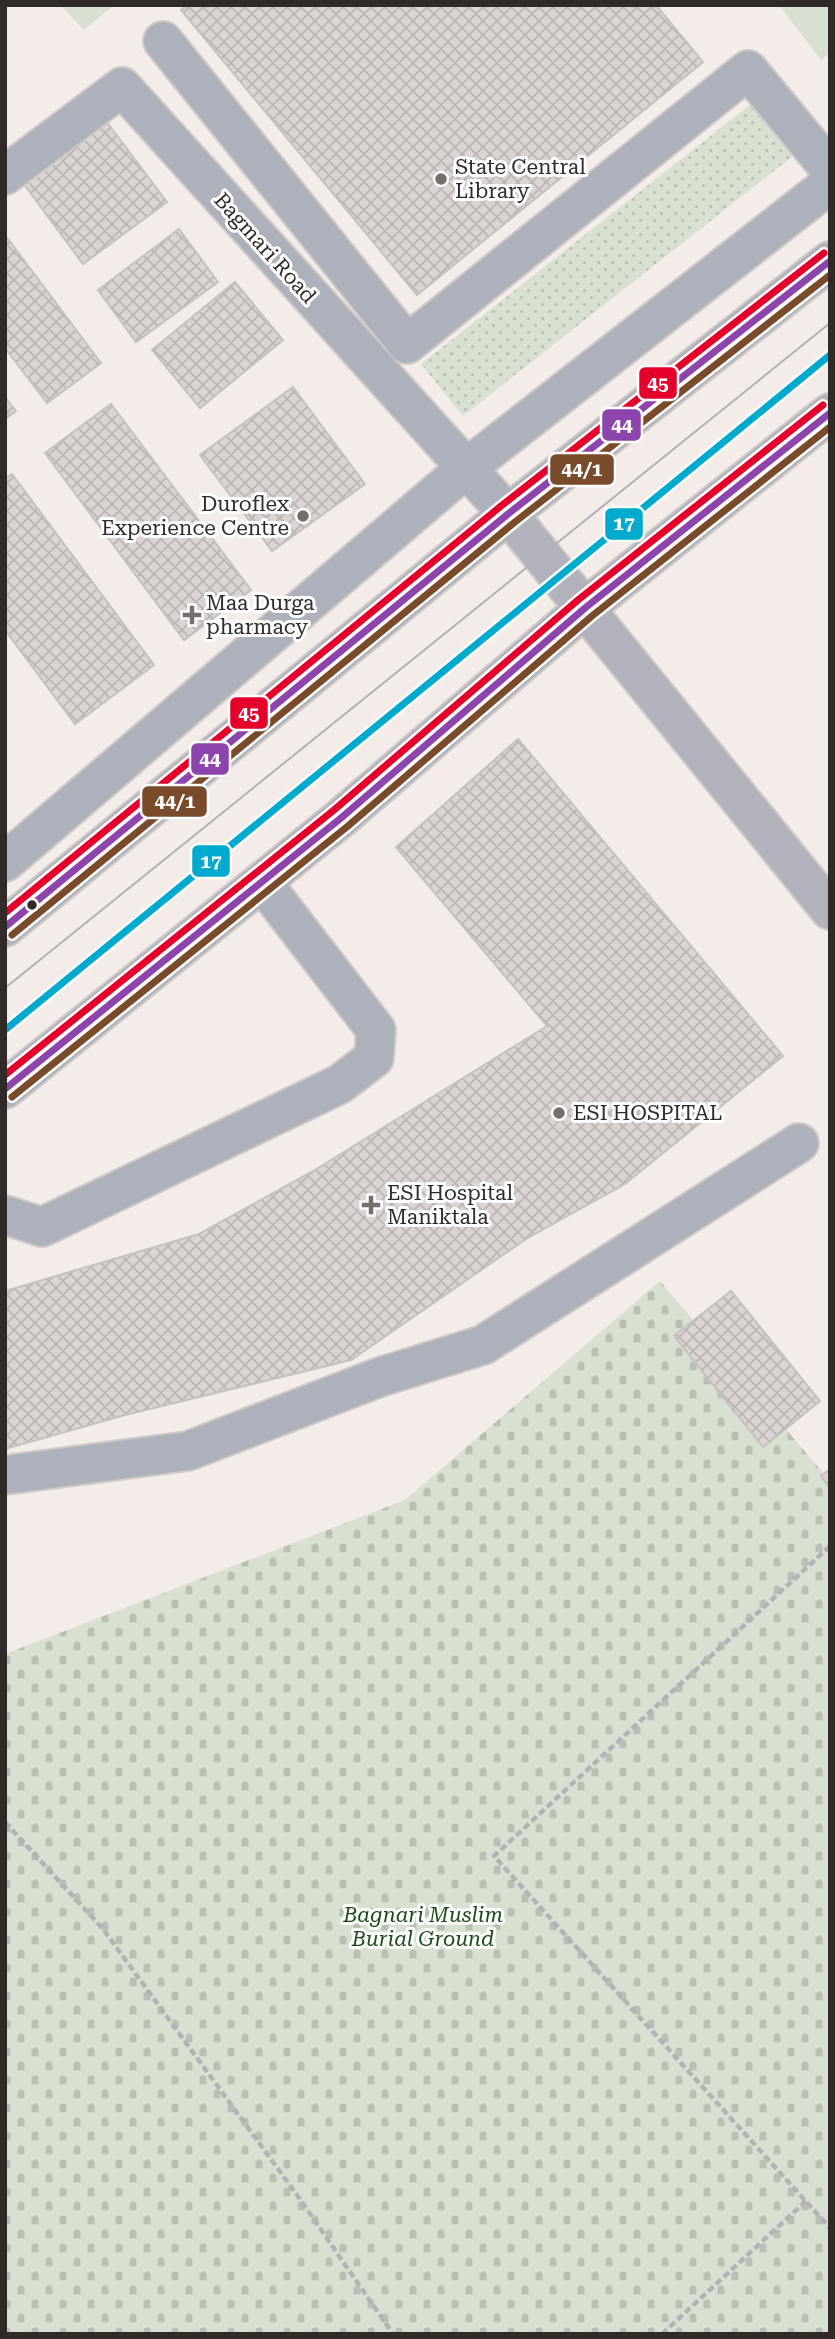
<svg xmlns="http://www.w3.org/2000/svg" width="835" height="2339" font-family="'Roboto Serif',serif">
<defs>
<pattern id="grass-dots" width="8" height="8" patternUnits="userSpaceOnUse" patternTransform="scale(1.75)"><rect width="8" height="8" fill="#d7e0d1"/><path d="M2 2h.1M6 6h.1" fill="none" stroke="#b9c0b3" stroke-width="1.8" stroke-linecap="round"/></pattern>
<pattern id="cemetery-stones" width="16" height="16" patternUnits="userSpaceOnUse" patternTransform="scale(1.75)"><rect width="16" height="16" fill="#d7e0d1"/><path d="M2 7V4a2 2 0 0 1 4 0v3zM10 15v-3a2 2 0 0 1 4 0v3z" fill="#b9c0b3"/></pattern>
<pattern id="building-cross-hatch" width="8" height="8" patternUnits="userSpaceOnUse" patternTransform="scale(1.75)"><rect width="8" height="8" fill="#dad4d2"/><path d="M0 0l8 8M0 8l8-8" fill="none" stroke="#bbb6b4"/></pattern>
</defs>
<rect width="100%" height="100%" fill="#f4ece9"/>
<polygon fill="url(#grass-dots)" points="751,104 793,156 463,416 421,364"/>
<polygon fill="url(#cemetery-stones)" points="660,1281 830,1481 830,2334 5,2334 5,1654 405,1500"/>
<g fill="#d7e0d1">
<polygon points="60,5 114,5 84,30"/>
<polygon points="779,5 830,5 830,53 821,60"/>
</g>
<g fill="url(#building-cross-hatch)" stroke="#c6c1bf" stroke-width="2">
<polygon points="187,5 656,5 703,62 417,295 181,10"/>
<polygon points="106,121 167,202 83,264 23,183"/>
<polygon points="179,229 218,282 136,342 98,290"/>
<polygon points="5,235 101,363 47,403 5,348"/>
<polygon points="235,282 283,340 200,408 152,350"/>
<polygon points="293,387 365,484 272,551 200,455"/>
<polygon points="5,397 16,411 5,419"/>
<polygon points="111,404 251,590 184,640 45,453"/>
<polygon points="12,474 154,665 75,724 5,630 5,479"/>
<polygon points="518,739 783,1056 625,1184 526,1239 351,1360 125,1415 5,1449 5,1291 199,1234 315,1170 547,1026 396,847"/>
<polygon points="731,1291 820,1401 763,1447 674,1336"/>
<polygon points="830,1469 830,1488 821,1476"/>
</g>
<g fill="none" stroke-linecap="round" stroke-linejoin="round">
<defs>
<g id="minor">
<polyline points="163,41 407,344 748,70 830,169"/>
<polyline points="5,175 122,87 508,514"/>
<polyline points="5,862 464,470 830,184"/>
<polyline points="5,1215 42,1227 340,1084 374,1058 376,1030 262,882"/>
<polyline points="5,1475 188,1451 380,1377 483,1345 799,1143"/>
</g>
<g id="major">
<polyline points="508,514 830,910"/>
<polyline points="5,927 508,514 830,261"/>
<polyline points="5,1089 341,818 585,608 830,413"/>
</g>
</defs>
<use href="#minor" stroke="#d0cac7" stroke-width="42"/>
<use href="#major" stroke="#d0cac7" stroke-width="42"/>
<g stroke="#b3b2b7" stroke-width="4.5" stroke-dasharray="7 3.5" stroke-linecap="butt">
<polyline points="830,1546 494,1856 830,2228"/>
<polyline points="5,1822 103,1929 297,2195 393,2334"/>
<polyline points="662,2334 806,2201"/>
</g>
<use href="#minor" stroke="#adb1bb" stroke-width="38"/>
<use href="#major" stroke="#b1b2bb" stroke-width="38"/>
<polyline stroke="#b3b1b5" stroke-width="2" points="5,988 830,323"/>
<defs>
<g id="bus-1">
<polyline points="5,927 508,514 830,261"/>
<polyline points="5,1089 341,818 585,608 830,413"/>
</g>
<g id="bus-2">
<polyline points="12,935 515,522 830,275"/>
<polyline points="12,1097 348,826 592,616 830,427"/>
</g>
<g id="bus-3">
<polyline points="5,913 501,506 824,253"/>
<polyline points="5,1075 334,810 578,600 823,405"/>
</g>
</defs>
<use href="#bus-1" stroke="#fff" stroke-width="12"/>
<use href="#bus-2" stroke="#fff" stroke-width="12"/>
<use href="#bus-3" stroke="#fff" stroke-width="12"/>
<use href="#bus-1" stroke="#8e44ad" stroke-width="7"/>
<use href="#bus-2" stroke="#7a4b2a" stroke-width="7"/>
<use href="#bus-3" stroke="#e4002b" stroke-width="7"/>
<defs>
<polyline id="tram-1" points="5,1030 830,355"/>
</defs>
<use href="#tram-1" stroke="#fff" stroke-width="12"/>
<use href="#tram-1" stroke="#00a9ce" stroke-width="7"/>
</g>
<g fill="#756f6c" stroke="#fff" stroke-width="2.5">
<circle cx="441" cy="179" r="7"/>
<circle cx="303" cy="516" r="7"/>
<path d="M188.5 604.5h7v7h7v7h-7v7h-7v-7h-7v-7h7z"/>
<circle cx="559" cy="1113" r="7"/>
<path d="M367.5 1194.5h7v7h7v7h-7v7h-7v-7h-7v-7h7z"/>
</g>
<circle fill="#302b28" stroke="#fff" stroke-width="2.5" cx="32" cy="905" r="6"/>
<g text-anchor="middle" stroke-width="6" stroke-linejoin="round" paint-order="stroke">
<g font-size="21" fill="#302b28" stroke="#fff" text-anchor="start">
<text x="455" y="174">State Central<tspan x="455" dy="24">Library</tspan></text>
<text x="289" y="511" text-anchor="end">Duroflex<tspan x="289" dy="24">Experience Centre</tspan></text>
<text x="206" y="610">Maa Durga<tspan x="206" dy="24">pharmacy</tspan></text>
<text x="573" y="1120">ESI HOSPITAL</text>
<text x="387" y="1200">ESI Hospital<tspan x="387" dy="24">Maniktala</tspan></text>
</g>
<g font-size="21" fill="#302b28" stroke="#fff">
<text transform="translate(265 248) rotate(48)" y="7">Bagmari Road</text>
</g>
<g font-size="21" font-style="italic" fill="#1c4b1b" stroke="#fff">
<text x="423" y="1922">Bagnari Muslim<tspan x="423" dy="24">Burial Ground</tspan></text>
</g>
</g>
<g stroke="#fff" stroke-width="2.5">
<rect x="638" y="366" width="40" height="34" rx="7" fill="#e4002b"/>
<rect x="601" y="408" width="41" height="34" rx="7" fill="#8e44ad"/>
<rect x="549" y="453" width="66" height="33" rx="7" fill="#7a4b2a"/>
<rect x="604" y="507" width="40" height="34" rx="7" fill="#00a9ce"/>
<rect x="229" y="696" width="40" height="34" rx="7" fill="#e4002b"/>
<rect x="190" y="742" width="40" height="34" rx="7" fill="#8e44ad"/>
<rect x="141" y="785" width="67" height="33" rx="7" fill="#7a4b2a"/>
<rect x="191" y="844" width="40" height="34" rx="7" fill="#00a9ce"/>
</g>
<g font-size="19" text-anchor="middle" font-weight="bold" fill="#fff">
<text x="658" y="390">45</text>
<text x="622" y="432">44</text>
<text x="582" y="476">44/1</text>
<text x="624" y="530">17</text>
<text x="249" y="720">45</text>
<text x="210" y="766">44</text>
<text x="175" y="808">44/1</text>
<text x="211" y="868">17</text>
</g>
<rect width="835" height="2339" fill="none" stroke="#302b28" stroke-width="14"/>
</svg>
